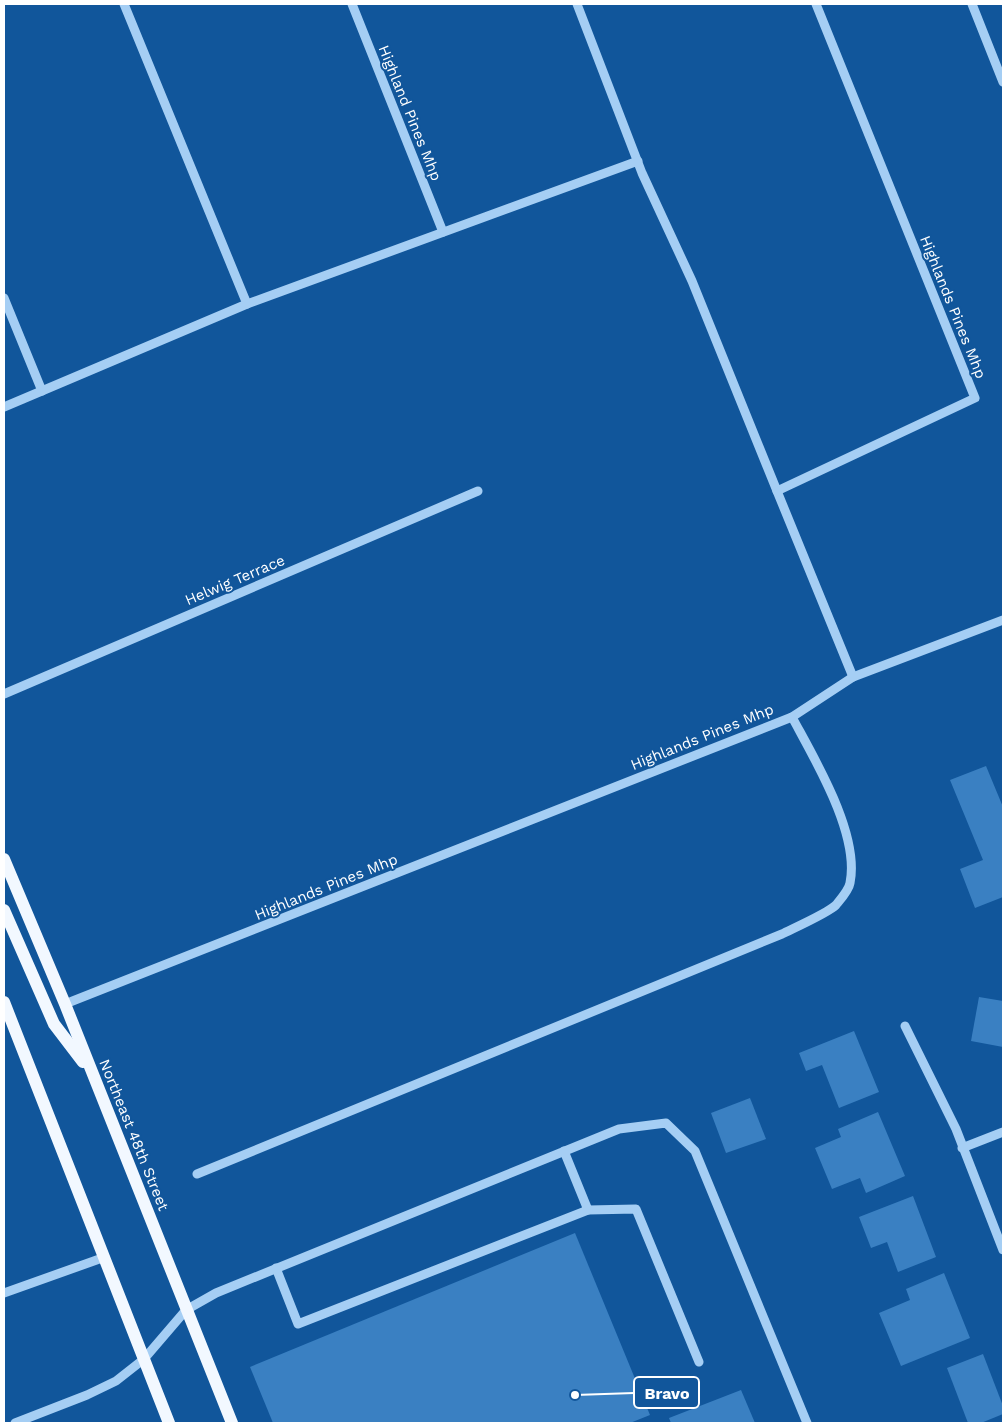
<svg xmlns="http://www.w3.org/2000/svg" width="1007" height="1427" font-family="'Work Sans',sans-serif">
<rect width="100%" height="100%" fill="#11569b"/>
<g fill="#3a80c2">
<polygon points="986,766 1003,807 1003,897 975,908 960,869 983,860 950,780"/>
<polygon points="979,997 1003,1001 1003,1047 971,1041"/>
<polygon points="854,1031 879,1092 839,1108 822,1065 806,1071 799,1053"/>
<polygon points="750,1098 766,1139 726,1153 711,1113"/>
<polygon points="878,1112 905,1176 866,1193 860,1178 832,1189 815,1148 841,1137 838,1129"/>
<polygon points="913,1196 936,1257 898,1272 887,1242 871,1248 859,1217"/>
<polygon points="575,1233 650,1415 630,1423 273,1423 250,1367"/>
<polygon points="944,1273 970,1338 901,1366 879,1313 910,1300 906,1289"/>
<polygon points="983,1354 1003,1406 1003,1414 981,1423 968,1423 947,1368"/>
<polygon points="741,1390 755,1423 671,1423 669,1418"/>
</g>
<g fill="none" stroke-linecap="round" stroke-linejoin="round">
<g stroke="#a5cef4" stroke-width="9">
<polyline points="124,4 247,304"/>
<polyline points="352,4 443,232"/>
<polyline points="577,4 642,173 692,281 777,491"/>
<polyline points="816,4 975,398 777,491 853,677"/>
<polyline points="972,4 1003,82"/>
<polyline points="4,298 42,391"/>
<polyline points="4,407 247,304 638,161"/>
<polyline points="4,694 478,491"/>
<polyline points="65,1004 792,717 853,677 1003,620"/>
<polyline points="905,1026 956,1129 1003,1250"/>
<polyline points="962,1148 1003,1132"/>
<path d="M197,1174L782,934C794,928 828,913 836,905C840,900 849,890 850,883C860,834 815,760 792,717"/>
<polyline points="588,1210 636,1209 699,1362"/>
<polyline points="276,1268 298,1324 588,1210 564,1151"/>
<polyline points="4,1293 105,1257"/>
<polyline points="15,1423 87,1395 116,1381 144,1359 186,1310 216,1293 619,1129 666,1123 695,1151 807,1423"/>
</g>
<g stroke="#f2f8ff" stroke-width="12">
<polyline points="4,859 65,1004 232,1423"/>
<polyline points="4,910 54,1024 83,1062"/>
<polyline points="4,1002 169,1423"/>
</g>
</g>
<g text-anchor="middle" stroke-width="4" stroke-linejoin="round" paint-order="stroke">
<g font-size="15" fill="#fff" stroke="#11569b">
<text transform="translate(410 113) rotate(68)" y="5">Highland Pines Mhp</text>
<text transform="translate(953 307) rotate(68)" y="5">Highlands Pines Mhp</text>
<text transform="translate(235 580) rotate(-23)" y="5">Helwig Terrace</text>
<text transform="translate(702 737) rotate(-22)" y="5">Highlands Pines Mhp</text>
<text transform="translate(326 887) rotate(-22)" y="5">Highlands Pines Mhp</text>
<text transform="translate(134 1135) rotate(68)" y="5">Northeast 48th Street</text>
</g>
</g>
<path fill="none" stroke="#fff" stroke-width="2" d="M575 1395L634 1393"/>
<circle fill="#fff" stroke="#11569b" stroke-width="2" cx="575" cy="1395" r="5"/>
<rect fill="#11569b" stroke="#fff" stroke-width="2" x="634" y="1377" width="65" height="31" rx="5"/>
<g font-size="16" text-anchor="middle" font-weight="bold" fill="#fff">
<text x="667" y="1399">Bravo</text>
</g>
<rect width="1007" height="1427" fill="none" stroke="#ffffff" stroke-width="10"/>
</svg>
